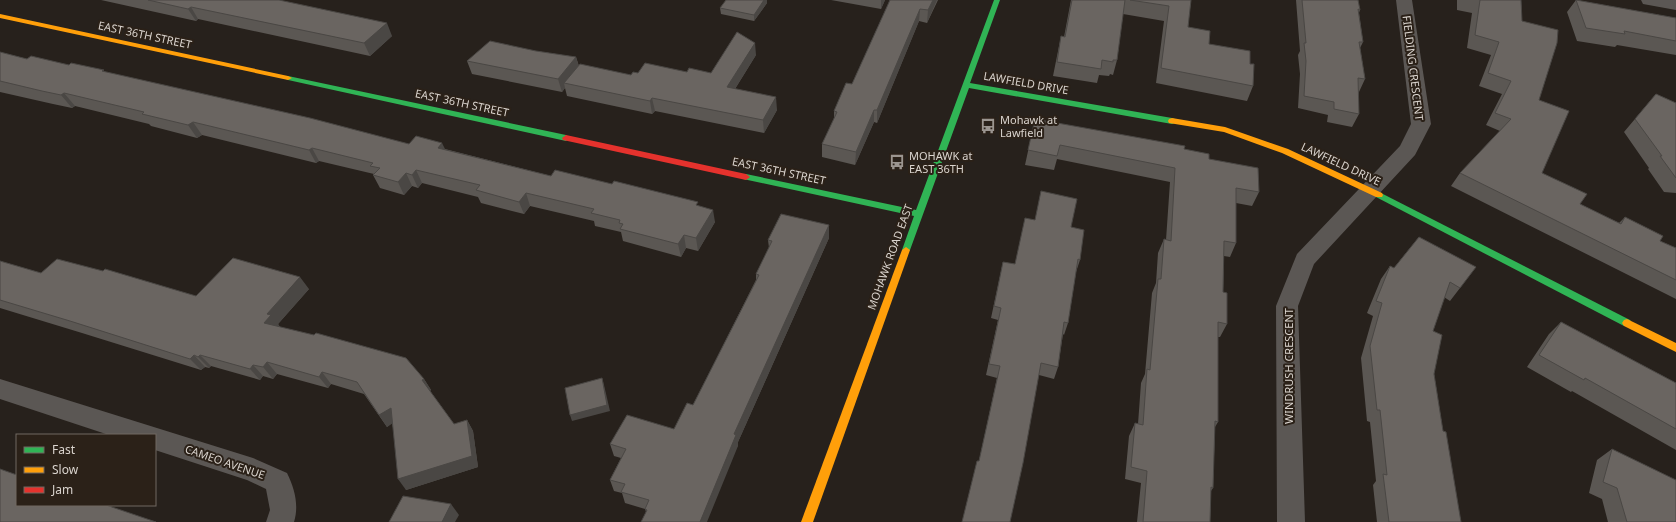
<svg xmlns="http://www.w3.org/2000/svg" width="1676" height="522" font-family="'Noto Sans',sans-serif">
<rect width="100%" height="100%" fill="#27211c"/>
<g fill="none" stroke-linecap="round" stroke-linejoin="round">
<g fill="#5b5754" fill-rule="evenodd">
<polygon points="1396,0 1412,0 1431,124 1415,155 1314,264 1298,306 1305,522 1277,522 1276,306 1297,254 1400,146 1411,124"/>
<polygon points="1641,0 1676,0 1676,10 1643,4"/>
<path d="M0,379L253,458L287,473C295,489 299,506 294,522H266L270,510L266,489L247,480L155,450V435H109L0,399Z"/>
</g>
<g fill="#30b455" fill-rule="evenodd">
<polygon points="994,0 1000,0 970,83 1172,118 1175,119 1176,121 1175,123 1172,124 969,88 910,250 906,253 902,250 914,216 743,179 742,177 743,175 746,174 916,210"/>
<polygon points="285,76 288,76 566,135 570,138 566,141 288,80 284,78"/>
<polygon points="1379,192 1630,320 1632,323 1630,326 1624,326 1376,197 1375,195 1376,193"/>
</g>
<g fill="#ff9f0a" fill-rule="evenodd">
<polygon points="0,14 288,76 292,78 288,80 0,18"/>
<polygon points="1172,118 1225,127 1288,149 1382,193 1383,195 1382,197 1376,197 1282,153 1224,132 1169,123 1168,121 1169,119"/>
<polygon points="906,247 910,250 813,522 801,522 902,250"/>
<polygon points="1627,319 1676,343 1676,352 1624,326 1622,323 1624,320"/>
</g>
<polygon fill="#e5322d" fill-rule="evenodd" points="566,135 746,174 750,177 746,180 563,140 562,138"/>
</g>
<g fill="#5b5753">
<polygon points="101,0 279,0 392,36 370,56 198,19 196,21"/>
<polygon points="831,0 885,0 881,9"/>
<polygon points="890,0 938,0 927,23 919,21 877,123 874,122 855,165 822,157 822,144 834,120 834,111 852,84"/>
<polygon points="1071,0 1191,0 1188,27 1209,44 1250,64 1253,86 1247,101 1156,83 1164,21 1123,14 1117,60 1113,75 1110,74 1109,76 1099,75 1097,83 1053,76 1061,36 1064,37"/>
<polygon points="1296,0 1358,0 1360,10 1359,13 1363,42 1360,48 1365,79 1359,92 1359,114 1352,127 1327,122 1328,115 1298,108 1300,74 1298,55 1300,51"/>
<polygon points="1457,0 1521,0 1522,21 1539,100 1542,173 1580,204 1619,223 1625,217 1660,241 1676,248 1676,299 1451,186 1460,173 1500,131 1486,125 1502,94 1479,86 1491,55 1467,48 1472,13 1457,10"/>
<polygon points="1576,0 1676,18 1676,55 1617,45 1615,47 1577,41 1567,12"/>
<polygon points="767,3 754,21 721,14 720,8"/>
<polygon points="536,51 576,57 579,66 631,75 638,73 687,72 711,73 756,55 735,89 777,110 764,133 655,111 652,114 567,96 565,88 562,92 472,74 467,61"/>
<polygon points="0,52 27,59 69,65 105,72 409,144 445,149 551,176 699,206 715,222 698,251 686,248 681,257 623,241 621,232 595,226 594,221 530,206 524,214 481,203 478,197 422,183 418,188 412,186 404,195 380,188 373,175 374,174 319,161 316,163 202,135 197,138 151,126 149,124 75,106 72,108 53,104 0,92"/>
<polygon points="1656,94 1676,103 1676,193 1664,192 1648,169 1649,168 1624,132"/>
<polygon points="1035,119 1184,149 1209,159 1259,192 1252,206 1236,203 1236,243 1230,257 1224,256 1223,292 1227,324 1220,337 1218,337 1218,422 1215,427 1213,488 1211,491 1210,522 1137,522 1141,483 1125,479 1129,436 1135,423 1138,424 1141,383 1145,374 1152,293 1156,283 1158,253 1164,239 1166,240 1170,182 1057,159 1054,170 1025,165"/>
<polygon points="829,225 829,238 738,442 738,446 646,512 645,509 625,503 622,493 614,491 610,480 621,458 614,456 610,444 674,429 693,405 756,280 756,274 769,248 768,240"/>
<polygon points="1071,227 1080,260 1076,272 1068,323 1064,335 1063,334 1058,367 1054,379 1039,375 979,461 997,378 986,375 998,320 991,318 1003,262 1015,264"/>
<polygon points="1419,237 1460,288 1450,301 1444,297 1433,331 1434,374 1443,431 1461,522 1377,522 1373,485 1376,481 1370,422 1367,421 1361,358 1373,316 1367,313 1381,279 1390,266 1394,268"/>
<polygon points="0,261 41,273 196,296 309,289 278,324 280,327 424,379 431,390 430,391 454,424 467,420 473,431 478,467 406,490 392,423 387,427 364,394 331,384 328,388 277,374 273,379 263,376 260,380 211,366 209,368 205,367 201,370 82,333 0,308"/>
<polygon points="1561,322 1676,383 1676,450 1572,391 1571,392 1527,367 1549,334"/>
<polygon points="1612,449 1676,522 1608,522 1602,499 1589,493 1597,460"/>
</g>
<g fill="#4a4744">
<polygon points="764,0 767,0 767,3 754,21 754,15"/>
<polygon points="881,0 885,0 881,9"/>
<polygon points="933,0 937,0 927,23 928,10"/>
<polygon points="191,7 198,19 196,21 188,9"/>
<polygon points="920,9 919,21 877,123 877,110"/>
<polygon points="387,23 392,36 370,56 364,43"/>
<polygon points="755,43 756,55 728,100 727,87"/>
<polygon points="576,57 580,70 564,83 565,88 562,92 558,79"/>
<polygon points="64,93 75,106 72,108 61,95"/>
<polygon points="776,97 777,110 764,133 763,120"/>
<polygon points="652,98 655,111 652,114 650,101"/>
<polygon points="874,110 874,122 855,165 856,152"/>
<polygon points="193,122 202,135 197,138 188,125"/>
<polygon points="442,143 448,155 438,148"/>
<polygon points="312,148 319,161 316,163 309,150"/>
<polygon points="416,170 422,183 418,188 412,175"/>
<polygon points="406,173 412,186 404,195 398,182"/>
<polygon points="526,193 530,206 524,214 519,202"/>
<polygon points="713,210 715,222 698,251 696,238"/>
<polygon points="829,225 829,238 738,442 738,446 707,522 700,522 734,434"/>
<polygon points="684,235 686,248 681,257 678,244"/>
<polygon points="300,277 309,289 278,324 280,327 273,335 264,323 267,314"/>
<polygon points="194,355 205,367 201,370 190,359"/>
<polygon points="200,355 211,366 209,368 198,357"/>
<polygon points="267,362 277,374 273,379 263,367"/>
<polygon points="253,365 263,376 260,380 250,369"/>
<polygon points="322,372 331,384 328,388 319,377"/>
<polygon points="602,378 604,385 610,411 572,421 570,415"/>
<polygon points="424,379 431,390 429,391 422,380"/>
<polygon points="391,408 399,419 387,427 379,415"/>
<polygon points="467,420 473,431 478,467 406,490 398,479"/>
<polygon points="451,504 459,515 455,522 442,522"/>
</g>
<g fill="#6a6561" stroke="#4a4744">
<polygon points="148,0 279,0 387,23 364,43 191,7 188,9"/>
<polygon points="726,0 764,0 754,15 720,8"/>
<polygon points="890,0 933,0 928,10 920,9 877,110 874,110 856,152 822,144 837,112 834,111 846,83 852,84"/>
<polygon points="1072,0 1125,0 1117,60 1113,60 1113,62 1102,60 1101,69 1057,62 1061,36 1065,37"/>
<polygon points="1130,0 1191,0 1188,27 1210,31 1209,44 1250,51 1250,64 1254,64 1253,86 1161,68 1169,6"/>
<polygon points="1302,0 1358,0 1360,10 1358,9 1363,42 1359,42 1365,79 1358,78 1359,114 1334,109 1334,102 1304,96 1306,61 1304,43 1306,43"/>
<polygon points="1480,0 1521,0 1522,21 1558,30 1557,43 1539,100 1569,111 1542,173 1587,194 1580,204 1621,224 1625,217 1663,236 1660,241 1676,248 1676,280 1460,173 1511,119 1495,113 1511,81 1488,73 1499,42 1475,35"/>
<polygon points="1576,0 1676,18 1676,41 1624,31 1625,34 1586,28"/>
<polygon points="737,32 755,43 727,87 776,97 763,120 652,98 650,101 564,83 580,64 631,75 633,72 638,73 645,63 687,72 689,68 711,73"/>
<polygon points="490,41 536,51 576,57 558,79 467,61"/>
<polygon points="0,52 27,59 31,56 69,65 71,63 104,70 102,71 310,118 409,144 416,136 442,143 438,148 551,176 555,170 612,184 614,181 698,202 696,205 713,210 696,238 684,235 678,244 620,229 623,224 619,223 620,220 591,213 594,209 526,193 519,202 476,190 480,185 416,170 412,175 406,173 398,182 373,175 380,168 370,166 373,163 312,148 309,150 193,122 188,125 142,114 144,112 64,93 61,95 42,91 0,81"/>
<polygon points="1656,94 1676,103 1676,178 1660,156 1662,156 1635,119"/>
<polygon points="1035,119 1185,146 1184,149 1209,154 1209,159 1258,168 1259,192 1236,188 1236,243 1224,241 1223,292 1227,293 1227,324 1218,322 1218,422 1215,421 1213,488 1211,487 1210,522 1143,522 1147,471 1131,467 1135,423 1143,425 1147,369 1150,370 1158,279 1161,279 1164,239 1171,241 1175,168 1060,145 1057,156 1028,150"/>
<polygon points="1041,191 1077,199 1071,227 1084,230 1080,260 1078,259 1068,323 1064,322 1058,367 1041,363 1023,463 1010,522 962,522 977,461 979,461 1000,366 989,364 1001,308 994,306 1003,262 1015,264 1025,218 1035,220"/>
<polygon points="781,214 829,225 734,434 736,435 700,522 641,522 647,510 645,509 649,500 621,492 625,484 610,480 626,449 610,444 627,415 674,429 687,403 693,405 759,275 756,274 772,241 768,240"/>
<polygon points="1419,237 1476,267 1460,288 1450,282 1433,331 1442,335 1434,374 1443,431 1446,432 1461,522 1389,522 1383,474 1387,475 1380,410 1377,410 1370,346 1382,303 1376,301 1390,266 1394,268"/>
<polygon points="233,258 300,277 267,314 271,315 264,323 314,335 316,333 406,358 424,379 422,380 454,424 467,420 472,456 398,479 391,408 379,415 357,382 322,372 319,377 267,362 263,367 253,365 250,369 200,355 198,357 194,355 190,359 70,321 0,300 0,261 41,273 57,259 103,271 105,269 196,296"/>
<polygon points="1561,322 1676,383 1676,429 1585,378 1584,380 1539,355"/>
<polygon points="602,378 607,405 570,415 565,388"/>
<polygon points="1612,449 1676,480 1676,522 1627,522 1617,488 1603,482"/>
<polygon points="0,469 17,475 17,505 106,505 156,522 0,522"/>
<polygon points="403,496 451,504 442,522 389,522"/>
</g>
<defs>
<symbol id="bus-bare" viewBox="-9 -9 18 18"><path d="M-5-6H5V4H4V6H2V4H-2V6H-4V4H-5ZM-3.5-4V0h7V-4ZM-3.5 1.2v1.5H-2V1.2ZM2 1.2v1.5H3.5V1.2Z" fill="#9b9590" stroke="#2b2118" stroke-width="2.5" paint-order="stroke"/></symbol>
</defs>
<g fill-rule="evenodd">
<use href="#bus-bare" x="977" y="115" width="22" height="22"/>
<use href="#bus-bare" x="886" y="151" width="22" height="22"/>
</g>
<g text-anchor="middle" stroke-width="4" stroke-linejoin="round" paint-order="stroke">
<g font-size="11" fill="#dad4ce" stroke="#2b2118">
<text transform="translate(145 35) rotate(12)" y="4">EAST 36TH STREET</text>
<text transform="translate(1413 68) rotate(83)" y="4">FIELDING CRESCENT</text>
<text transform="translate(1026 83) rotate(10)" y="4">LAWFIELD DRIVE</text>
<text transform="translate(462 103) rotate(12)" y="4">EAST 36TH STREET</text>
<text transform="translate(1341 164) rotate(25)" y="4">LAWFIELD DRIVE</text>
<text transform="translate(779 171) rotate(12)" y="4">EAST 36TH STREET</text>
<text transform="translate(890 257) rotate(-70)" y="4">MOHAWK ROAD EAST</text>
<text transform="translate(1289 366) rotate(-90)" y="4">WINDRUSH CRESCENT</text>
<text transform="translate(225 462) rotate(19)" y="4">CAMEO AVENUE</text>
</g>
<g font-size="11" fill="#dad4ce" stroke="#2b2118" text-anchor="start">
<text x="1000" y="124">Mohawk at<tspan x="1000" dy="13">Lawfield</tspan></text>
<text x="909" y="160">MOHAWK at<tspan x="909" dy="13">EAST 36TH</tspan></text>
</g>
</g>
<rect x="16" y="434" width="140" height="72" fill="#2b2118" stroke="#716961"/>
<rect x="24" y="447" width="20" height="6" fill="#30b455" stroke="#716961"/>
<text x="52" y="454" font-size="12" fill="#dad4ce">Fast</text>
<rect x="24" y="467" width="20" height="6" fill="#ff9f0a" stroke="#716961"/>
<text x="52" y="474" font-size="12" fill="#dad4ce">Slow</text>
<rect x="24" y="487" width="20" height="6" fill="#e5322d" stroke="#716961"/>
<text x="52" y="494" font-size="12" fill="#dad4ce">Jam</text>
</svg>
